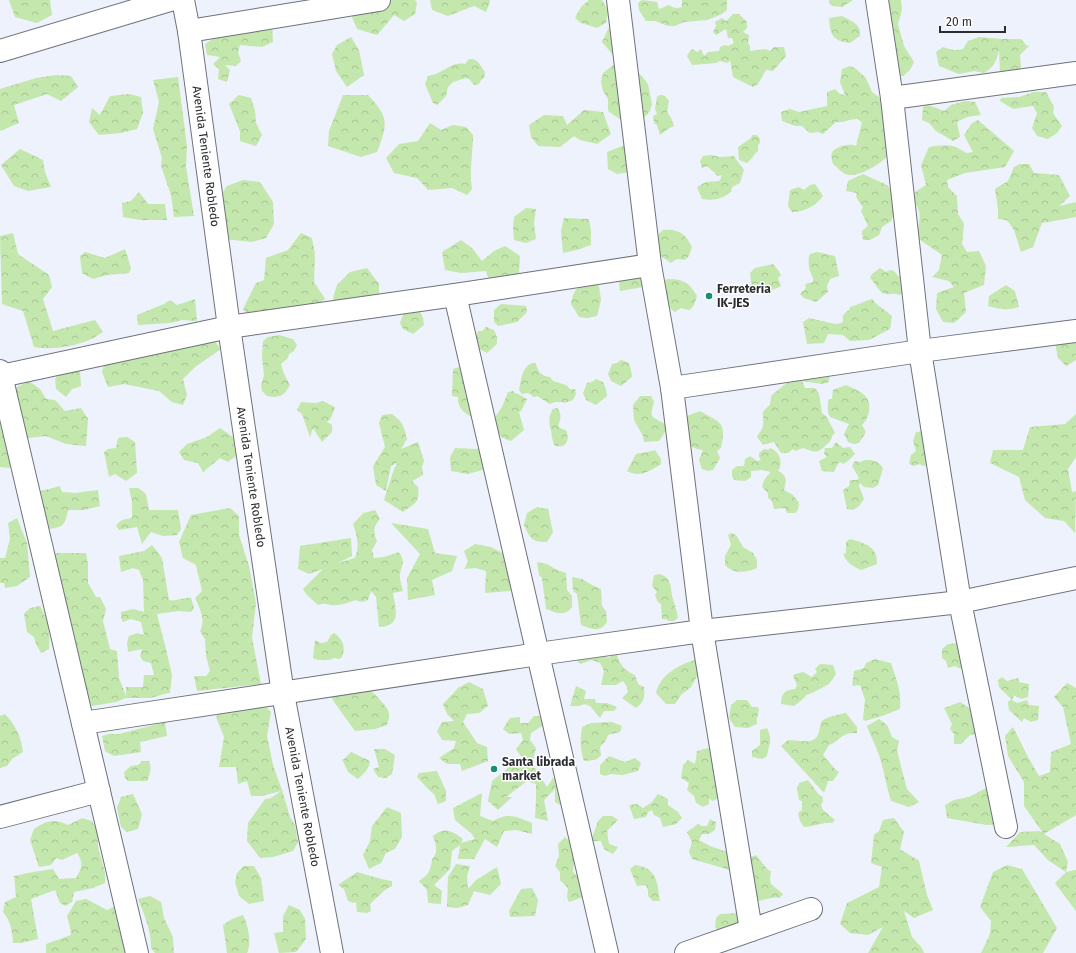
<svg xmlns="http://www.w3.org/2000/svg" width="1076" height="953" font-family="'Fira Sans',sans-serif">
<defs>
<pattern id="forest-crowns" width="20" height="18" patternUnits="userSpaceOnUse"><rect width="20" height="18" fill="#c3e7ac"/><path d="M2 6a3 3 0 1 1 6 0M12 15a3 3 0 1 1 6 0" fill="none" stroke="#a8c694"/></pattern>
</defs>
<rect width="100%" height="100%" fill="#eef2fc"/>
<g fill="url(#forest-crowns)">
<polygon points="9,0 50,0 52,15 37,23 15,17"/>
<polygon points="380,0 415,0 417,3 415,14 404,21 394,15 377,35 357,29 352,17 357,5"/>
<polygon points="430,0 490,0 490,2 486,12 474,6 448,16 432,10"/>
<polygon points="589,0 602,0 608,10 606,23 597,28 581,23 575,18 581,7"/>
<path d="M642,0L657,2L659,9L669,5C673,8 677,9 682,7V0H727V10L722,14L707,20L684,22L675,26H668L655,21H646L639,10L638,3Z"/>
<polygon points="829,0 853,0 842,7 832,6 829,3"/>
<polygon points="879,0 901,0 902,10 898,24 904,46 914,62 910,70 903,76 892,73"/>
<polygon points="733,14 739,14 747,22 747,28 743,32 749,35 748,43 750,46 750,51 766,49 770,51 774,47 784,47 786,56 773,71 766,70 758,84 753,87 733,77 730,60 728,63 720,61 716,63 692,65 687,56 690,51 693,49 697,52 701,49 704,56 708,52 719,51 720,47 725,45 728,46 734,43 732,38 728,38 726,29 716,35 713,32 716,26 715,22 722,18 726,21"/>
<path d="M842,16C851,21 862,24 860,36L850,43C833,41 830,35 829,18Z"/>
<polygon points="272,25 273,42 262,47 240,45 238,52 241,61 236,66 225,65 230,70 227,82 218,79 219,69 213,64 220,57 207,55 205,44 221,34"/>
<polygon points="618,26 621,53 613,55 602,42 608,29"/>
<polygon points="351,37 359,50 364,75 347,87 336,71 332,54 337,45"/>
<path d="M979,37L1003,39H1021L1027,46L1030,45L1020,55L1021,67L1016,76L1000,74L999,50C996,62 995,66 984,73L974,71L959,74L939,66L936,52L943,47C951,50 955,51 963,49L968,41Z"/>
<path d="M469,59C478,58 480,65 485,72L484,78L481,80L479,84L474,85L469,79L466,78L453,82L448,87L446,96L437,105L433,103L425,84L428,76C432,75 437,74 440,72C449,68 454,62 465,64Z"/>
<polygon points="617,62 625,63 639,73 648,84 652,104 650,111 641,121 625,119 621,120 608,111 608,99 603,91 601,82 603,73"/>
<path d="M850,66L855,68L866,78L872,92L884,101L890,154C882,163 858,179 845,174C841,172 837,167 833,164C832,160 830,155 833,151C838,146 850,143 856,146L862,122L857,119C849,119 844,123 836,122L823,134L818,132L810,133L802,126H795L782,121L781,112L790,109L799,112L827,106V92L835,89L840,94L845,95L840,82L842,69Z"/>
<polygon points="57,75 71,76 78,87 61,101 47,94 14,105 19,123 0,131 0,89 36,78"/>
<polygon points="178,77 187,146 186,167 194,216 174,217 171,195 161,166 162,158 153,129 159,102 153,80"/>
<polygon points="1034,92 1046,92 1054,107 1053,113 1062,126 1057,133 1048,139 1037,136 1032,128 1037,113 1033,106 1013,109 1000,101 1001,98 1019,97"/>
<polygon points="129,94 141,97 143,113 137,129 121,133 99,135 89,122 92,108 100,115 110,96"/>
<polygon points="239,95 251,98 255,111 256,123 262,135 256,146 240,141 240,131 229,104"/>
<path d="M343,95H368C389,118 388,123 377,152L361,157L328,146L329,131Z"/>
<polygon points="660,95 665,96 669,101 667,112 671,118 674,126 668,129 660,135 657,125 654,123 653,116 657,114 655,109 657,97"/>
<polygon points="965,101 975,102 981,115 967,117 957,122 960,137 953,141 936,131 929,123 922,120 923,107 928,105 944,111 951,105"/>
<polygon points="584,110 603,112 611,134 597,144 580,140 574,136 560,147 538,146 531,137 529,125 544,115 563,116 567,125"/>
<path d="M978,120L1014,151L1005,167L965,173L947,180L948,187L957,196L958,214L964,224L962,244L967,252L979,251L986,266L984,285L964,293L966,312L954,323L943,322L936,309L937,293L954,287L949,281L932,277L939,270L942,255L916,237C918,229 921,219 919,211C916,201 913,204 915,192L926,185L921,165L929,147C944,145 952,143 966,153L973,152L964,135L972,123Z"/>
<path d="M430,123L441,130L453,125L466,127L473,135C473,153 469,170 472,189L467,195L452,188L428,190L417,178L394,173L386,158L399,144L418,141Z"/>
<path d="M752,135H757L760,139V143L758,145V151C753,155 752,159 747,163L739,160L738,147L751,138Z"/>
<polygon points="627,144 631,172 617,174 608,169 607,152"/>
<polygon points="20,149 43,160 45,172 51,187 28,191 14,186 1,165"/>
<path d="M711,155L720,157L734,156L738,162L744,170L740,183L732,187L731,192C722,199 714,201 702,199L697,187L706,182L719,181L721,178L722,175L718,176L707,166L702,168L700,161L703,156Z"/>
<polygon points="1020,164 1029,164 1034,173 1059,175 1070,196 1059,206 1076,202 1076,217 1042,223 1033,247 1021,252 1014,230 1007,220 998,219 998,209 995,189 1008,181 1014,167"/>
<polygon points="863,174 887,185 891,190 896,210 891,221 882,227 879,235 870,240 863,240 862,231 868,226 861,211 863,207 859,202 856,196 857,193 846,191 848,181"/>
<polygon points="243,180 260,182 273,202 274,224 266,238 252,242 224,239 220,197 227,186"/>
<path d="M815,184L823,196C816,206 804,212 792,212L788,206L790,190L799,187L804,190L810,185Z"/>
<polygon points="139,192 148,204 165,204 167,220 141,220 123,217 122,203 131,201"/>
<polygon points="526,208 536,209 534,223 536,239 526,243 514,240 513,228 514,217"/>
<polygon points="564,218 589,219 591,231 591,245 577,250 563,253 561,231"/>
<path d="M663,230C678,229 685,233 692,247L689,256L685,260L677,259L671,263L662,257L655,249L657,236Z"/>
<path d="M13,233L18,254L49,275L52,287L43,299L53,331L95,320L103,332C98,335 92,339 87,341C70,347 51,350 34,347L23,311L2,304L0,236Z"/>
<polygon points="301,233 312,238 315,254 314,282 325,299 313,308 256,325 243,309 256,283 264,280 266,258 288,250"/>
<polygon points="461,240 472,248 482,261 494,251 505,246 520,256 519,274 502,281 489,279 486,271 461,273 445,270 442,252"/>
<polygon points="125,249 131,268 129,273 107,275 93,279 82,273 80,256 85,252 105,258"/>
<path d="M817,252L835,256L839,276L830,279L827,286L828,292L816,302L804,298L800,294L806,288L805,284L813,282V278C809,271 807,261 810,254Z"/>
<path d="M773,264L778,270L781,275L778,278L781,286C777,289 772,289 768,292L762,290L759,294L752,290L750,273L755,268Z"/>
<polygon points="367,268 379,284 379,300 340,312 333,298 337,285 350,272"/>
<path d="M880,268L886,272L890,270L894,271L898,276H904L905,292L900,295C895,293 892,294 886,294C880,294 875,283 870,278L872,274Z"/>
<polygon points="640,269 643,287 620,291 619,281 623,273"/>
<path d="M667,279C683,279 689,282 697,296L694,305L690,310L681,308L675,312L667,306L664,282Z"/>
<path d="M588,282L599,286L601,300L597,316L587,318L579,317L571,304C573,290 576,288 588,282Z"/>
<path d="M1006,285L1015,291L1019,307C1008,311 999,309 988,306L989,296Z"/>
<polygon points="195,299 197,321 182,320 171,323 138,325 137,315 164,304 170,300 177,305"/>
<path d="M872,299C878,307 886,310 892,316L890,329L869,340L850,341L843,335L828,334L824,343L807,344L803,322L809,318L835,324L842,323L843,321C842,315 844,313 849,310L850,307C858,305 864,301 872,299Z"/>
<polygon points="501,304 526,306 527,312 517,322 498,326 494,322 494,310"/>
<polygon points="413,308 420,311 423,318 424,325 413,334 403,329 400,323 404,312"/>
<polygon points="486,327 494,330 497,337 497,344 487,353 477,348 474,342 478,331 482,331"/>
<polygon points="279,335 293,339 297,345 294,351 289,354 288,358 281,364 284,374 290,385 285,393 280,396 273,397 267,396 262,391 261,386 264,375 262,357 263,341 268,337"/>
<polygon points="1076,336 1076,360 1066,366 1058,358 1055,343"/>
<polygon points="211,337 221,349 195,367 183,379 187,395 183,405 172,402 159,391 124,384 108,387 102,372 105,361"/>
<polygon points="621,360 629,363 631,370 632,377 621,386 611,381 608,374 612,364 617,363"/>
<path d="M532,363H536C537,372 542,376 550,377L553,381L566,385L570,389H575L576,394L573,400L564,403L563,402H555L550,404L537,396L534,397L528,393L522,394L519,390C521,380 522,367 532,363Z"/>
<path d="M459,367L465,368V395H481L474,418C465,414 457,408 458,397L452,396L453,369Z"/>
<polygon points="75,369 80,371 81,386 72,389 66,397 56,389 55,379 62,370"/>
<path d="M830,371L829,382L822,384L802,381L805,388H815L819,394L822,413L826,416L835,433L832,436C831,442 829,442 825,446C817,455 812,451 803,448L795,451L793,449L788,453H781L774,442L763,445L757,437C759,433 763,429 763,425C765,414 758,414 770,405L771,397L773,394L783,386L795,378Z"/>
<polygon points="596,379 603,382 606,389 607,396 596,405 586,400 583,393 587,383 592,382"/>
<polygon points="29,381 40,389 46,399 55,400 65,411 81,408 88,419 86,446 66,444 46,436 28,438 18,418 15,388"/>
<path d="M846,385C852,388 861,391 865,396C873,403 869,419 862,425L866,432L859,443L854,444L848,442L844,434L849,424L830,417C827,412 827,404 829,399H832L833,390Z"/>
<path d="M513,391L515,393L518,394L527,399L521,411L519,412L524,430L511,441C498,437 496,432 493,420L502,407L508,392Z"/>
<path d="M640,396H651L654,402C649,420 651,415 665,424L667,429L659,441L644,442L643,436L634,420L633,405Z"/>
<polygon points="323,401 335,407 331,418 327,422 332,425 332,432 322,442 313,428 310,437 302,414 297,410 301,402 316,403"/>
<path d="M557,408C562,413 561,420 558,426L562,429L566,430C568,434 569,442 564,445C562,447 558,446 555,446C552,441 552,436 551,430C549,422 548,417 553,409Z"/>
<path d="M700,411C720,423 727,421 721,448L717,451L720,458L713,470L708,471L702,469L699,460L703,450L697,449L684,443L687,416Z"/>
<path d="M392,414C403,422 404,426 407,439L401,449L418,442L424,461L422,467L423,475L412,481L418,487C420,503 415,503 403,512L384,500L394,469L398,462L391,466L386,491L376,485L373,466L385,447L379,423L382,415Z"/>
<polygon points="1076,414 1076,457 1068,469 1072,492 1076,491 1075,533 1064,521 1045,518 1025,500 1019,477 990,463 993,450 1023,450 1030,427 1065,424"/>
<path d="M0,419C9,428 10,455 11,468L0,467Z"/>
<polygon points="220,428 233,437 236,456 228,462 220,458 203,472 198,463 184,460 179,452 187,444 207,437"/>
<polygon points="924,431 930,465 924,466 919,464 914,466 909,464 911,455 916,451 913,441 916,432"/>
<polygon points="127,437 135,442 137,473 126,481 115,474 109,477 104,452 108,449 116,448 118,438"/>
<polygon points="836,442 843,448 850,447 855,454 848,461 843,464 841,462 838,463 834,472 822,471 819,461 827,457 824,454 825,448 832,448"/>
<polygon points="489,443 497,466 468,474 451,471 450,457 455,448 476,449"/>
<path d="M770,448C779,451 784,462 778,471C788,476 786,481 784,490L793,495L799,503L798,510L795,513H787L785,508L774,509L772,501L768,498V493L762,487C764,479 766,477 771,472L762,470L751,471V477L745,481L734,480L732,476V470L737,466H744L745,459L750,456L757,461L761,460L759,457V453L764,449L768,450Z"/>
<path d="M655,450L661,459V464C650,471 640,478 627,471L636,454C643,452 647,453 655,450Z"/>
<path d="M865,460C874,460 878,461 883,468L878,485L873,488L864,487L860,483L859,486L864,499L859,506L853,510L847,509L843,490L849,486L850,480H857L859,478L852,466L855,461L860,462Z"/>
<path d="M60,486L62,492L75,493L98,490L100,506L84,510H68C65,525 64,527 49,529L44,517L41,491Z"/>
<polygon points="129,488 138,488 146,494 149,510 178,510 181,529 177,535 163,536 151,532 142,544 137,527 119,530 116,525 122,520 132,518 132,501"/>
<path d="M537,507L548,509L553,532L547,542C532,543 530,538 524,525L527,513Z"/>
<path d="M230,508L239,516V535L249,566L256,603L252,638L261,684L197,691L194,676H206L210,671L206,656L205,639L200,631C206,620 200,609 195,598L202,591L196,565L183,558L179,542L191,515Z"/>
<path d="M366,510L364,513L375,510L380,519C373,527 373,532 377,541L372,550L374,558L384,557L399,552C407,565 400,565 400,577C400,582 402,586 403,591L393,593C395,609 403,626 379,627L376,597L371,591L368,600L362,602L355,600C349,603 338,606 331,605C325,604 325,603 318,605L307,595L303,589L323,569L309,574L298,569L300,546L351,538L352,556L338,563L355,558C360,547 357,535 353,524Z"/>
<polygon points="17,518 27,543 30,577 17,586 5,588 4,583 0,583 0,558 5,558 10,539 8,523"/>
<polygon points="391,523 428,529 435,553 457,556 452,571 432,580 435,595 408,600 407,578 420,554"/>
<path d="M731,533L736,535L743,547L753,553L757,560V568C746,573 733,574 725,565V556L731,545L728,535Z"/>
<path d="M850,539C864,543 878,546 877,564L861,570C852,566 847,563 843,554L846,553V542Z"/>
<polygon points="475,544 491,547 510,557 516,588 510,591 485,593 486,571 475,568 464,569 468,562 464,551"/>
<path d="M152,545L162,558L169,600C176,602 183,597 191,598L194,608L191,612L178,611L157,614L166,649L172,675L170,693L164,694L151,698H126L116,702L92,706L85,695L54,553H86L88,565V583L96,597H100L106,609L103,621L110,649L117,651L119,678L126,696V687H143L144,675H154L151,663L143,661L140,656L142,649L128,652L127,643L129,636L137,633L144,635L141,622L131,619L123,622L121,618V612L133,609L144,612L143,580L139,570L133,568L121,572L119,556L144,551Z"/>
<path d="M537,562L547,564L557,570L566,573L567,590L572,596V607C565,617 556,613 546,609L542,578L539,575Z"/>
<path d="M660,574C673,579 670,588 673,599C675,606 677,611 678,618C670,625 670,619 662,619L661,604L658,602L655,595L657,592L652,586L654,575Z"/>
<path d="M572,577L582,579L592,585L601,589L602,606L606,611L607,622C601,633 590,629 581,625L577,594L573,591Z"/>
<path d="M40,606C49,621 50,632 49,649L41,653L36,644L34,637L27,632L24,614L30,608Z"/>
<path d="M334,633C343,639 346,647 342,657L339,659L334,658C329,661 318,661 313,658L315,640L321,643L327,642L331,635Z"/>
<polygon points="959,643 967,665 961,669 955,666 948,668 946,661 942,658 942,649 948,644"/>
<path d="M603,652L608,658L616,653C620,664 624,671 635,675L638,684L644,687C645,698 644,702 636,708L622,698L628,692L627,687L623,681L616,685H601L604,671L600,663L592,660L580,664L575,658Z"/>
<path d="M875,659L891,663C896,678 902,693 900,709L882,716L865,721L863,719L865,700L860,685L852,686L854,671L864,668L866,663Z"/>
<path d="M695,660L701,669L691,687L681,695L675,704H666L656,693C660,675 678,665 695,660Z"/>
<path d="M820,664L833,665L836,674L829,684L814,692L806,695L803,699L794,706L781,704C781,693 785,690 795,689L797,685L793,676L795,674L803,672L812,677L817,672L815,669Z"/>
<polygon points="1002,677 1007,681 1018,678 1019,682 1029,684 1028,697 1021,699 1014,695 1012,700 1017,703 1027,700 1029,705 1039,706 1038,720 1031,722 1024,718 1022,722 1009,710 1008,702 1011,699 999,687 998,680"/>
<polygon points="469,682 483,689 488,706 479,713 467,714 463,722 477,743 487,747 488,761 462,771 460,764 447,764 439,758 454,748 456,741 442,740 437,731 442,722 454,721 447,714 443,704 458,688"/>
<polygon points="1067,683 1076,688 1076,815 1044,834 1060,844 1068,862 1066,872 1076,870 1076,911 1055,883 1066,872 1049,861 1034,845 1006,847 1020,832 1039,831 1043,833 1024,806 1024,782 1008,756 1005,736 1013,727 1027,755 1039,776 1050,772 1051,752 1071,744 1063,707 1054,697"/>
<polygon points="576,686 586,691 584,699 595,699 596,703 607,703 617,707 614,711 604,711 600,718 590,706 585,704 579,706 570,706"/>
<path d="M365,688C372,691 375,694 380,700C388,709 392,712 387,725L375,729L355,731L334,702L330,693Z"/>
<polygon points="737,700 747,700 752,707 758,707 759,711 757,718 757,724 748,728 735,727 729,718 731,705"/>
<polygon points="260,701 271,712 267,736 273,765 282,790 290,817 295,825 298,842 293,851 273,857 260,858 247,841 248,823 265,799 271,798 281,791 262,796 251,796 247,781 238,784 236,767 219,767 224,737 216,717 226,706"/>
<polygon points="960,702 972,710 977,734 970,735 961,744 954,744 954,734 950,729 952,724 944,708"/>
<path d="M846,713L857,727V733C840,732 841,741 829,745L823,755L835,769L839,772L833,781H828L824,793L781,746L788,740C795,740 804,742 810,741C822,738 818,727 822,721C825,717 841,714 846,713Z"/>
<path d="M5,714C16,725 21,737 23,752L12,759L7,766L0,768V716Z"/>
<polygon points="534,716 544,716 545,724 531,733 530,740 536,748 532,764 523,759 516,749 523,740 521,733 509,734 503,729 510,718 520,717 520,723 528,723"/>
<path d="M879,719L887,725L892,737L899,741L897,751L907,789L919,802L909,807L891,801C886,786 884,769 879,755C876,745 870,736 867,726Z"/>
<polygon points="165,722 167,736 140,742 141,752 114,756 105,751 102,736 109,734 119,734"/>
<path d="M612,722L622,726L620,732L608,735L606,740L600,747L601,756L595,760L584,761C580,749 580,740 582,727L591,723Z"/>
<path d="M767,728C773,741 769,743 767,756L762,759L752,757V751L760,745V730Z"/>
<polygon points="708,748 719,748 720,798 712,801 709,798 709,804 703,807 696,803 694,796 687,790 689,783 681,778 683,765 688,760 695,764 697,751"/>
<polygon points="374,749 385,749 395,755 392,774 386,778 378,777 373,769 379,767"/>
<path d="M351,752L370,761C369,770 364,773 358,779L348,772L342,759L343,760Z"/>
<polygon points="609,756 625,762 635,758 641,763 638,771 623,775 611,774 605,776 600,774 600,765"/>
<path d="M142,761H149C152,768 150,775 147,781H128L125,778L124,772L131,766L138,765Z"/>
<polygon points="512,765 535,768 547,787 556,774 562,806 555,802 555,789 544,800 548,821 535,818 536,801 536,784 527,781 506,797 512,797 498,810 488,801 492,781"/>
<polygon points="437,771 446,791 446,801 438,804 434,794 429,790 417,777 419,773"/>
<path d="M808,780L819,795L822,796L823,801L821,805L823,810L835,820L832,823C822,822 814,827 804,827L800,821L798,813L802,810V801L799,800L797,789L799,783Z"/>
<polygon points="986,788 997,790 1002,824 987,825 947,818 945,805 954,800 969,797"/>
<path d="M482,793L480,816L493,821C510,812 516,817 532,823V834L516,830L504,831L497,847L485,839L474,859H458L460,845L452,851L450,869L434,885L442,891L441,904L428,903L427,890L419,881C429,874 430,872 432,860C433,857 436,855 436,851C437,846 434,840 433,836C445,826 452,831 463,839L461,843L475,839L472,834L455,820L453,808Z"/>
<polygon points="133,794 142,814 138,829 127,832 121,827 117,808 121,797"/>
<polygon points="658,794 668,799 668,805 678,812 682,818 676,824 663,827 660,818 654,815 652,810 648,812 646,817 634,819 629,805 637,804 643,808 652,802"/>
<polygon points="387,807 401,813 402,837 395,849 386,853 381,863 369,869 363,855 370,841 372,826"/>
<polygon points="603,816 612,816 618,820 607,831 609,844 618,847 613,854 604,849 601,841 591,841 598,821"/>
<path d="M82,818L92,821C94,825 98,829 98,833C99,837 97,841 98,846C100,858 107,870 105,883L93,888L74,892L72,902L65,906L60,903L55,890L31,899L38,939L21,943H13C12,931 11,921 3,912L5,902L16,897L14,876L33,872L53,869L59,879L76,878C82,868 84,863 77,853L62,860L56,858L51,865L39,867L30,840L34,829C47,821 53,818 68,825Z"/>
<polygon points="894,818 904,832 900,849 919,861 927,895 933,910 914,918 904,911 912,937 922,948 924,953 868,953 883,927 868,935 850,933 840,924 847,903 879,887 882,867 871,863 874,835 879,831 883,820"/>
<polygon points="710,819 716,822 715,830 709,834 702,834 699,840 710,846 733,854 728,866 730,870 692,859 689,852 692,842 687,832 698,824 702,826 707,826"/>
<polygon points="565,837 576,846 573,872 579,878 589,899 580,898 569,902 567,897 568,888 560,880 560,872 555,866 559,856 558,844"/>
<path d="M756,855L768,870L771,871L770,879L771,884L783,894L780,898C771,896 763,902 753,901L748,858Z"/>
<polygon points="456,864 470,866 467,876 468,889 476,880 497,867 501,884 490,895 474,891 468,905 457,908 447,907 448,877"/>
<path d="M635,865C658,868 657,883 660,901H653L648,896V890L646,885L637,886L630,869Z"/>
<polygon points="1007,865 1022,869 1057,928 1043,953 981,953 990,934 991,921 980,907 993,872"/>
<polygon points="244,866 254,866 261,878 264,901 249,904 239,896 235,882 237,873"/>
<polygon points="357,872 381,879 392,881 392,886 385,890 370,904 371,911 367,913 357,912 356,902 354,903 348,901 344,889 338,885"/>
<polygon points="532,888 538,900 535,916 510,917 509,911 521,889"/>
<path d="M150,896L161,902L164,918L173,937L174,953H155L151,948C151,929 145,917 138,899Z"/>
<polygon points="86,899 107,910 117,905 133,953 46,953 46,944 71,935 70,927 67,916 76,901"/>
<polygon points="289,905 300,910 305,919 306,939 296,952 279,953 274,933 283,932 283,916"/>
<polygon points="740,913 746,925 718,930 715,927 716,918 720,914"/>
<path d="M243,915C248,925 252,943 247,953H227L223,925L232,919Z"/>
</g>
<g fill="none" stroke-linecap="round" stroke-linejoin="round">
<defs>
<g id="minor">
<path id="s1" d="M183,0L189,31L229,327L283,694L332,953"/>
<polyline points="618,0 650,265 672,388 702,631 751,930"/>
<polyline points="877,0 892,98 920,351 960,602 1006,827"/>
<polyline points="189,31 379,0"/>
<polyline points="0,51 170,0"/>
<polyline points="892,98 1076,73"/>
<polyline points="455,295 607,953"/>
<polyline points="0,371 137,953"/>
<polyline points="1,376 229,327 455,295 650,265"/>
<polyline points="672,388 920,351 1076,331"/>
<polyline points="83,723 538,654 702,631 960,602 1076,578"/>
<polyline points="0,817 99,791"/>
<polyline points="686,953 811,909"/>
</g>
</defs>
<use href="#minor" stroke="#6f727b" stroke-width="24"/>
<use href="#minor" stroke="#fff" stroke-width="22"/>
</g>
<g fill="#168f73" stroke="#fff" stroke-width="1.5">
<circle cx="709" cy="296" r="4"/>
<circle cx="494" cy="769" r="4"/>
</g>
<g text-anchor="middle" stroke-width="3" stroke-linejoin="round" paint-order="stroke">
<g font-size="12" fill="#2a2c30" stroke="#fff">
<text dy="4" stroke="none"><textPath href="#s1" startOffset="158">Avenida Teniente Robledo</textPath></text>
<text dy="4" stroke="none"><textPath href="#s1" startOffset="482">Avenida Teniente Robledo</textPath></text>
<text dy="4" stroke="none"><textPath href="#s1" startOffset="806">Avenida Teniente Robledo</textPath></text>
</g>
<g font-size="12" font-weight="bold" fill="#2a2c30" stroke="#fff" text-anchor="start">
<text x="717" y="293">Ferreteria<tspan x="717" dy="14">IK-JES</tspan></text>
<text x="502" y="766">Santa librada<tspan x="502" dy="14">market</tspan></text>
</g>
</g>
<path d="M940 26v6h65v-6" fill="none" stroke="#2a2c30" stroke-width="2"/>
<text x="946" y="26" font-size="12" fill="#2a2c30" stroke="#ffffff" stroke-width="3" paint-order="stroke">20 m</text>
</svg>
